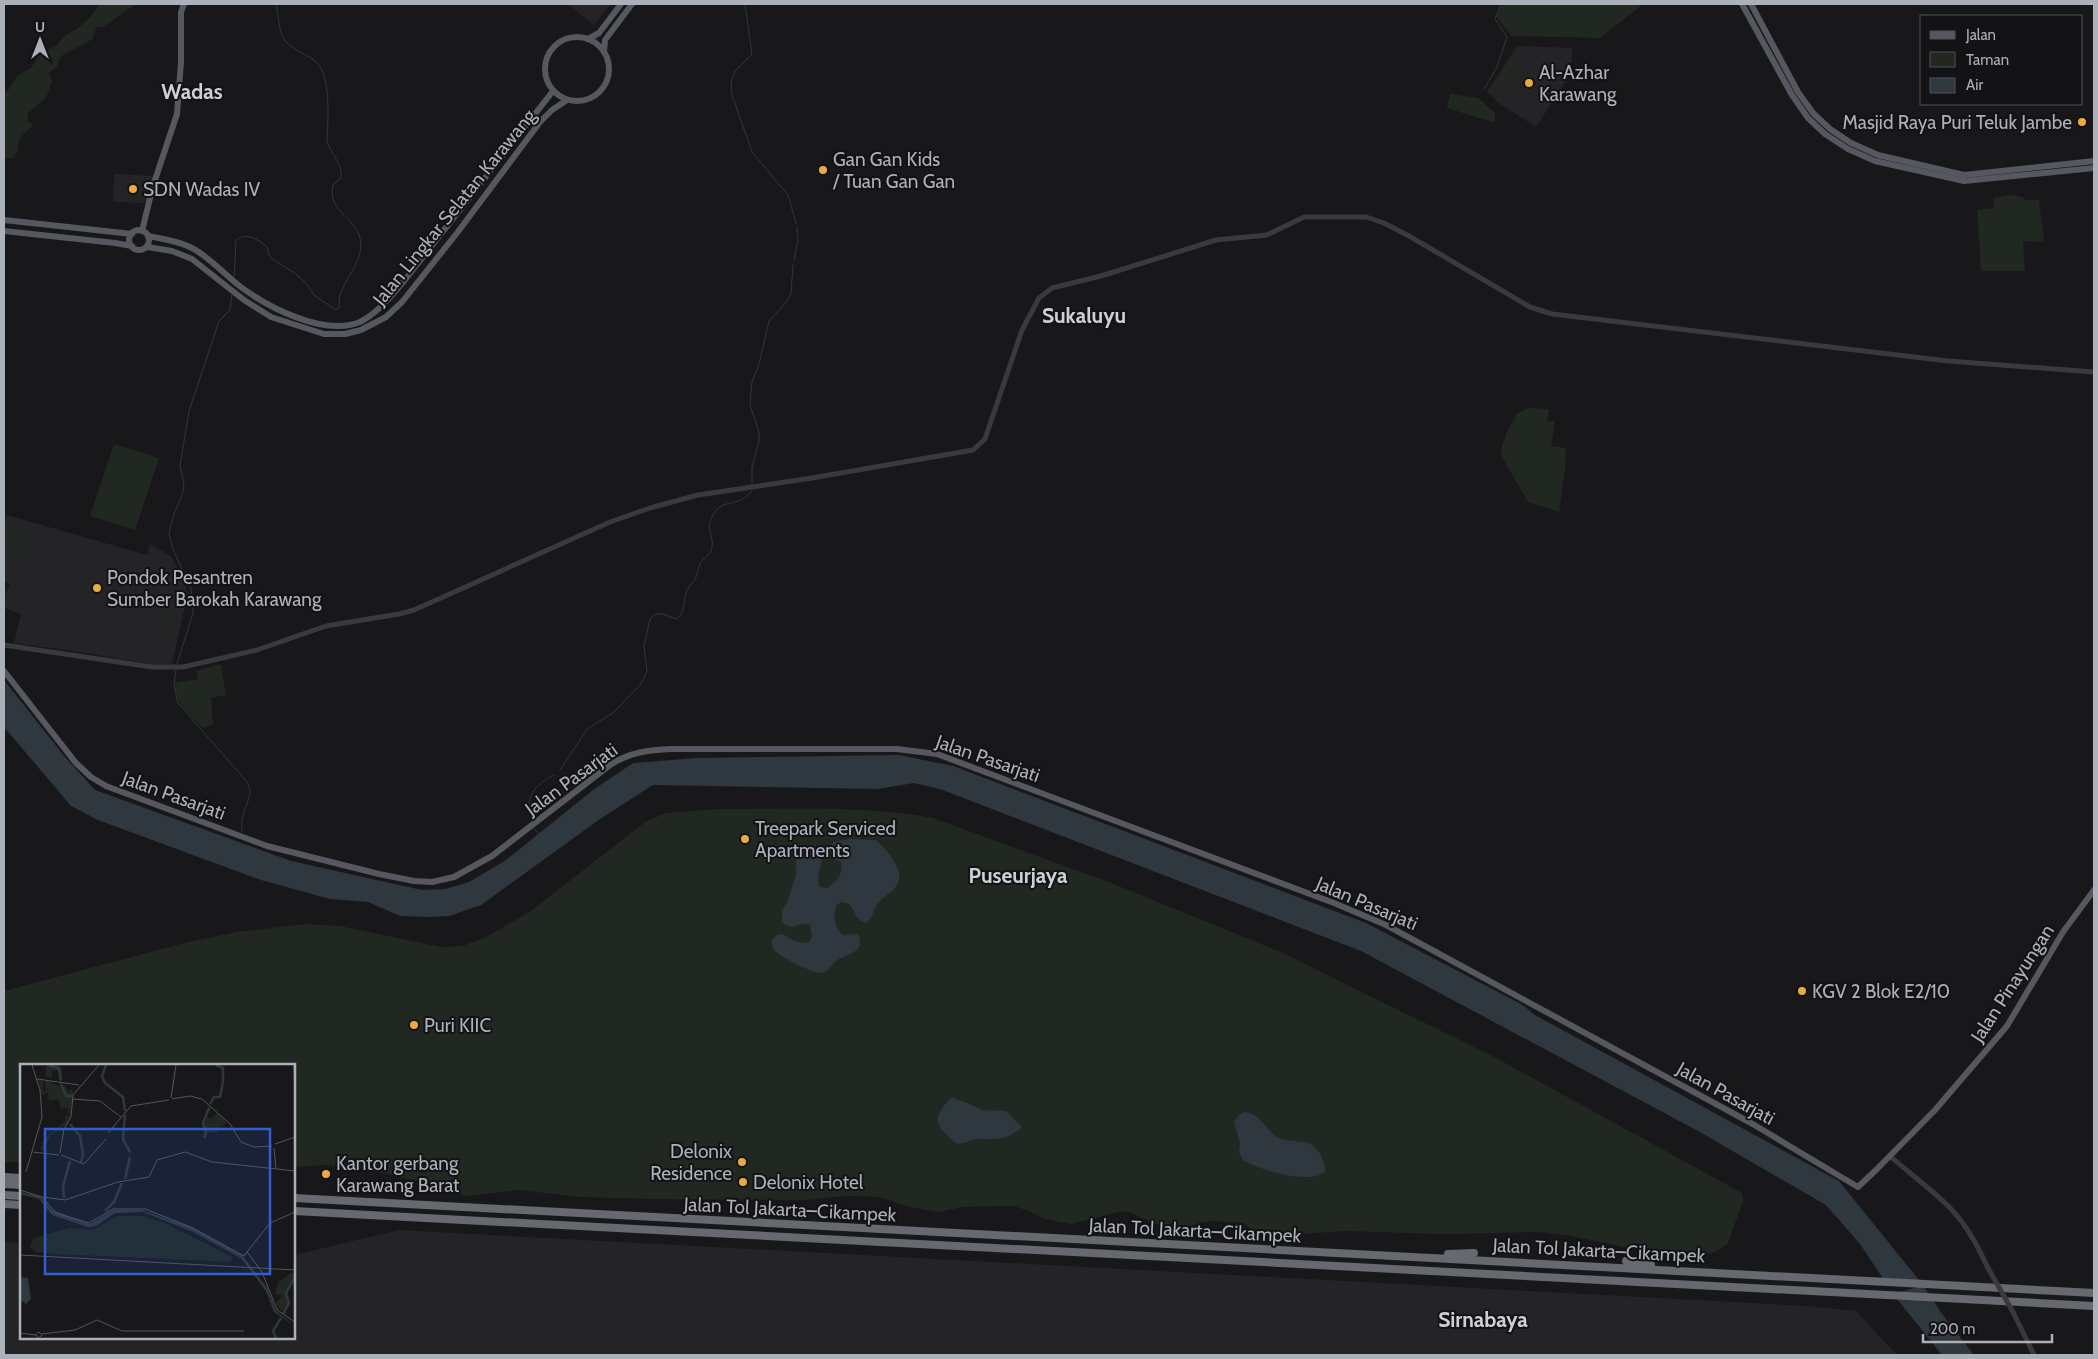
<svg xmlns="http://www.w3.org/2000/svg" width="2098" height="1359" font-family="Cabin,sans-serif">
<rect width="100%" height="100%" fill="#18181a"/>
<g fill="#242427">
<polygon points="568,4 611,4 594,25"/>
<polygon points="1517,46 1572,48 1571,73 1536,127 1500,104 1487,92"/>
<polygon points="114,174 156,176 148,203 113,202"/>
<polygon points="7,515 147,555 150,544 171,556 184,580 188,593 172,664 150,664 73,651 14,643 21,614 4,608 4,598 10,584 4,580 4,525"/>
<polygon points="399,1230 1807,1306 1856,1311 1897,1355 4,1355 4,1242 21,1243 21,1338 294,1338 294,1255"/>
</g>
<g fill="#202821">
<path d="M99,4H136L103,27H96L93,39L61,56L56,68L48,73L52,81L46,98L28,113L27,121L33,125C29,131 21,134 19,141C17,147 19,152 14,158H4V90L7,92L18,75L31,68L40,54L56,46L66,35L78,28L91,17Z"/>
<polygon points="1502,4 1643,4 1600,38 1511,36 1496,16"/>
<polygon points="1509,61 1524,70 1512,89 1497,80"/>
<polygon points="1450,94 1478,98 1495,113 1495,123 1447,108"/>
<polygon points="2011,195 2023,197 2025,200 2039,200 2044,242 2023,241 2025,271 1981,271 1977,210 1994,208 1993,198"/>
<polygon points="1528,408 1549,409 1547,421 1555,421 1551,446 1566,448 1565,471 1559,512 1528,502 1503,459 1501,449 1507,432 1517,414"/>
<polygon points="114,444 159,458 135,530 90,516"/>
<polygon points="8,526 19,530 12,548 4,545"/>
<polygon points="22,531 32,534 26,553 15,549"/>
<polygon points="169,604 179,608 171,625 161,621"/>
<path d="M221,664L226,695L211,698L213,725L203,728C190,714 175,704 175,683L198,679L196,671Z"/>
<path d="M717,809C788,809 864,805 933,818L1109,882L1283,953L1496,1058L1742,1193L1743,1201L1728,1243L1716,1252L1705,1254L1644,1251L1566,1235L1539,1232L1445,1234L1345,1231L1271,1236L1257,1235L1244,1223L1212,1221L1203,1222L1173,1232L1132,1213L1122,1211L1072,1224L1044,1219L1029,1211L1014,1206L963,1207L938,1212L910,1207L883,1198L862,1196H844L808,1200L650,1199L580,1197L519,1190L467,1196L426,1183L365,1169L328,1165L294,1167V1065H21V1161L4,1163V991L188,942L237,932L306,924L340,926L441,947L462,946L484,938L528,913L645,822L666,813Z"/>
</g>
<g fill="#2f383e">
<polygon points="4,680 65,757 95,790 291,861 422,890 445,889 469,882 506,860 593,790 633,763 697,758 899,755 953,766 1366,923 1521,1004 1535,1015 1839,1181 1923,1285 1942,1314 1974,1355 1942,1355 1893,1294 1921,1286 1886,1283 1860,1244 1826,1205 1698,1131 1361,951 940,789 914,783 877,789 653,785 600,819 481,905 449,916 426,917 400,916 368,902 330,899 261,880 98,820 71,806 4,727"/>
<path d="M850,839L876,840L879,843C889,853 907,872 896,887C891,893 883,897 878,903C873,910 873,918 866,923C855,920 856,911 849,904L842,902L836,906C833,917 834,928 843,935L856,934L859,936C864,954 847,953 836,961C831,965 828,973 821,973C814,974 781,957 775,951C772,948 772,945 772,940L777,935L782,934C791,939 799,945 810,942L812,936L810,925C800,920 793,933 782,922V910C788,906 792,886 795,878C798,870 794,862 798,854C800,851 804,849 807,846H814L822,853C823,869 815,871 820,887L827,888C837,881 843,876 841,862L831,857L829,847L834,842Z"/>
<path d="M952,1097L983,1110L1006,1111L1022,1127C1014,1136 1002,1139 990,1139C985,1140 980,1138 975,1139C968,1141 963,1145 956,1143C952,1141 950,1138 947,1135C930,1121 940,1109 952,1097Z"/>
<path d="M1244,1112C1260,1113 1264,1128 1277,1137C1289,1144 1304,1138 1315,1147C1320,1152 1326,1164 1325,1172C1307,1185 1260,1170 1243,1160L1239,1152L1240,1143L1234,1122L1238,1116Z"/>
</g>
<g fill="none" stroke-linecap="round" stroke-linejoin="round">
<g stroke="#2f383e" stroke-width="1">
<polyline points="745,4 752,54 735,71 731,82 732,95 752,152 788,195 796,223"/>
<polyline points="1484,89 1497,67 1507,37 1495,19 1501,4"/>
<polyline points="794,260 798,240 797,227"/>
<path d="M234,277L236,240C247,232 257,239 267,247L269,255L272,259L293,272L305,282L315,296L336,310L339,308C339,304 339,300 340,296C345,277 365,260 360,238C354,216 327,211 333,185L341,178C343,163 330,154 327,141C328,121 331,79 318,64C309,54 294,51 286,42C278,33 279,15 276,4"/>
<polyline points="752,486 752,467 759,441 759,432 750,405 752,382 759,364 769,321 788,300 791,293 793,265"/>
<polyline points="177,664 193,613 193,603 191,589 172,547 169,533 174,514 183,492 184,485 180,465 189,411 219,321 230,310 232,294"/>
<path d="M176,670L174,685L178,703L248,783C253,796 246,803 243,815C241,821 242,827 242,832"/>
<path d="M560,770L587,729L613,713L641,684L647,672L644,646L650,619L655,614H662L677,619C686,610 683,601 687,590C689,586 694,582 696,577C698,572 698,567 701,562C705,557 712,554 712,547C714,533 704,530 714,513C723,498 742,508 752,490"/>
<path d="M532,820C523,797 535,785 554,775"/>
<polyline points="534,828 539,834"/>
</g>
<g stroke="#393a3f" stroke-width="5">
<polyline points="4,645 152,667 183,667 257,650 326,626 399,614 414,610 610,522 650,508 698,495 812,478 973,450 985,439 1022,330 1039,298 1052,288 1101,276 1216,240 1267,235 1304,217 1366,217 1384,223 1409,236 1530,307 1552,314 1948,361 2094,372"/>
<path d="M1890,1156C1910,1174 1933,1190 1951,1209C1968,1227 1978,1247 1988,1268"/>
<polyline points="2013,1312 2034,1355"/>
</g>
<g stroke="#55585e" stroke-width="6">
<polyline points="1742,4 1792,95 1808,118 1825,134 1848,149 1875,161 1964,181 2094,168"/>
<polyline points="1751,4 1798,92 1813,113 1830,129 1851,143 1878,155 1964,175 2094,161"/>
<circle cx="577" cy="69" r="32"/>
<polyline points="588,39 599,33 621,4"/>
<polyline points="604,52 605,40 632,4"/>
<polyline points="4,220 132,234"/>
<circle cx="139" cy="240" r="10"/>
<polyline points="4,231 115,243 132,246"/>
<polyline points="142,231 153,186 177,114 181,62 181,12 184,4"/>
<path d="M148,236C163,239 179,241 192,248C209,257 222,272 237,284C265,306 323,337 360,322C378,313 391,296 404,281L553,91"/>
<polyline points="147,247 172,251 192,259 244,300 271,317 324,334 345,334 361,330 386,317 402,302 457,233 540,122 552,110 567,100"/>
<path d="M4,671L76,763L91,777L106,786L267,846L379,874L414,881L432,882L454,877L492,856L610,765C630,752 649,750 672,749H897L937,754L1334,903L1386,925L1751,1123L1858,1187L1877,1169L1935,1110L2007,1026L2063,932L2094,890"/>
</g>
<g stroke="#666970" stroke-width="8">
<polyline points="4,1177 21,1178"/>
<polyline points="4,1184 21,1185"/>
<polyline points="4,1195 21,1196"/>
<polyline points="294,1198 2094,1293"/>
<polyline points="4,1204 21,1205"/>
<polyline points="294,1211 2094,1306"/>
<polyline points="1448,1254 1474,1253"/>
<polyline points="1626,1261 1651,1265"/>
</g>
<polyline stroke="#393a3f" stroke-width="5" points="1988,1268 2013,1312"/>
</g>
<g fill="#e9ab41" stroke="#131315" stroke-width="2">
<circle cx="1529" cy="83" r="5"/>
<circle cx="2082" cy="122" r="5"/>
<circle cx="823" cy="170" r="5"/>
<circle cx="133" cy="189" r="5"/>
<circle cx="97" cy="588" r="5"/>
<circle cx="745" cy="839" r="5"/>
<circle cx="1802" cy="991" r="5"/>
<circle cx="414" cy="1025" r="5"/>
<circle cx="742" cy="1162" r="5"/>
<circle cx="326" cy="1174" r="5"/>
<circle cx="743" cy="1182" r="5"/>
</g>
<g text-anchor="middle" stroke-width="4" stroke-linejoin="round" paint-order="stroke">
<g font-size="19" fill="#abb0b9" stroke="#131315" text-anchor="start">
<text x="1539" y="79">Al-Azhar<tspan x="1539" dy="22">Karawang</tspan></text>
<text x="2072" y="129" text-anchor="end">Masjid Raya Puri Teluk Jambe</text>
<text x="833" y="166">Gan Gan Kids<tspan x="833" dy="22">/ Tuan Gan Gan</tspan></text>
<text x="143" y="196">SDN Wadas IV</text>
<text x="107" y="584">Pondok Pesantren<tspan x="107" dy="22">Sumber Barokah Karawang</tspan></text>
<text x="755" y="835">Treepark Serviced<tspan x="755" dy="22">Apartments</tspan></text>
<text x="1812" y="998">KGV 2 Blok E2/10</text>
<text x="424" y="1032">Puri KIIC</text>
<text x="732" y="1158" text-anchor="end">Delonix<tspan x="732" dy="22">Residence</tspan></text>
<text x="336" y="1170">Kantor gerbang<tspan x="336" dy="22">Karawang Barat</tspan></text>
<text x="753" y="1189">Delonix Hotel</text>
</g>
<g font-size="19" fill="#abb0b9" stroke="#131315">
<text transform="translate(454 207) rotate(-51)" y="7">Jalan Lingkar Selatan Karawang</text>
<text transform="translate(988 758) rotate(19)" y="7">Jalan Pasarjati</text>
<text transform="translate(571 779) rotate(-36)" y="7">Jalan Pasarjati</text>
<text transform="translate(174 795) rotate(20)" y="7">Jalan Pasarjati</text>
<text transform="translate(1367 903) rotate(23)" y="7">Jalan Pasarjati</text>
<text transform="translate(2012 983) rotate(-57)" y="7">Jalan Pinayungan</text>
<text transform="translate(1726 1093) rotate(29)" y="7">Jalan Pasarjati</text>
<text transform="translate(790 1209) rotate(3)" y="7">Jalan Tol Jakarta–Cikampek</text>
<text transform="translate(1195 1230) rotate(3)" y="7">Jalan Tol Jakarta–Cikampek</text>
<text transform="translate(1599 1250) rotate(3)" y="7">Jalan Tol Jakarta–Cikampek</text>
</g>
<g font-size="21" font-weight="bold" fill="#cccfd5" stroke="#131315">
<text x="192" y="99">Wadas</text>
<text x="1084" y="323">Sukaluyu</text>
<text x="1018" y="883">Puseurjaya</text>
<text x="1483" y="1327">Sirnabaya</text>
</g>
</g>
<g transform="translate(20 1064)">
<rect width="275" height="275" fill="#18181a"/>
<path d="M26,1H39L42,5L41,23L44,21L49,28L51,24L53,29L49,58L31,71L23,87H20L23,76L45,57V51L49,52L48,44L41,45L38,35L23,38L29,36L28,29L22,31L18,15L23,18V27L28,26L25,23L26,16L39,22L40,19L38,6L32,7V13H26ZM189,42L191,44L187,52L190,55L197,49L207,59L196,69L187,68L184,64ZM96,152H122L144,159L212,193L210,198L37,190L16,188L10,183L13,174L50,164L74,166ZM270,209H275V213L265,228L269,238L265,247L257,245L256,238L262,232L255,230L258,219Z" fill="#202821"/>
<path d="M0,128L20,132L32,146L70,160L93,146H121L171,163L222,191L248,225L256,247L275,262L254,248L246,227L221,194L171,167L123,148L95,149L76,162L68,163L32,151L19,135L0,130ZM0,213L8,214L11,235L6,240L0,236Z" fill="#2f383e"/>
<path fill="none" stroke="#2f383e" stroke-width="2.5" d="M29,1L39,5L41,16M86,1L82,12L85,19L103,33L105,47M274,1L275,16M41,20L46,32H52M190,40L194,33H200L203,18V4L196,1M105,51L103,75L110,88M50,60L60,72L63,90L61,98M184,74L186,69L183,59L189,44M105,115L110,93M44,134L43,122L50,97M85,147L94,138L102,119M263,250L269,239L266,229L275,213M256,274L253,267L261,254"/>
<path fill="none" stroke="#53555a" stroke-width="1" d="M17,15L59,21M151,34L156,1M53,35L80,37L101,53M152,35L170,32L182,35L210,60L221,78L234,83L252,82M88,69L111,42L149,36M255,80L275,73M254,84L256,105M13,88L39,91M40,89L44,65L51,53L53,31L79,1M41,91L64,100L86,75M6,108L22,53L20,26L12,1M0,126L22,133L36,149L69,159L93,145H125L173,164L224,192L250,159L275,148M23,133L45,136L98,118L129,113L137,96L165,88L192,98L275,107M227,188L242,208L257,246L275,258M0,191L275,206M0,269L16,271M22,270L55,266L77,256L102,267H224M18,274L16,271L19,268L22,271L19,274"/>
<path fill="#325dd3" fill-opacity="0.15" stroke="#325dd3" stroke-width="2.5" d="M25,65H250V210H25Z"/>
<rect width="275" height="275" fill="none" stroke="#abb0b9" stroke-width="2.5"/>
</g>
<rect width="2098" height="1359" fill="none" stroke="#abb0b9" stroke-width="10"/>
<rect x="1920" y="15" width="162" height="90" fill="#131315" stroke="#505257"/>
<rect x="1930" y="31" width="25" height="8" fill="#55585e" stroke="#505257"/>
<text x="1966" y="40" font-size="15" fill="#abb0b9">Jalan</text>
<rect x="1930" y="52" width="25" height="15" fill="#202821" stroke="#505257"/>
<text x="1966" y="65" font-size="15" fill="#abb0b9">Taman</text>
<rect x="1930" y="78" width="25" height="15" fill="#2f383e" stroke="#505257"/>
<text x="1966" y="90" font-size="15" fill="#abb0b9">Air</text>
<g transform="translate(40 40)" stroke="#131315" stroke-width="4" paint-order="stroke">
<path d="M0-4L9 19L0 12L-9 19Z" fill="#abb0b9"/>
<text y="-8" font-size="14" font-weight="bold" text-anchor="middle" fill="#abb0b9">U</text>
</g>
<path d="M1923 1334v8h129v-8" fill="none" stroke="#abb0b9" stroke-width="2.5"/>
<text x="1930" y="1334" font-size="15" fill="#abb0b9" stroke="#131315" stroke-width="4" paint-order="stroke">200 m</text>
</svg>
